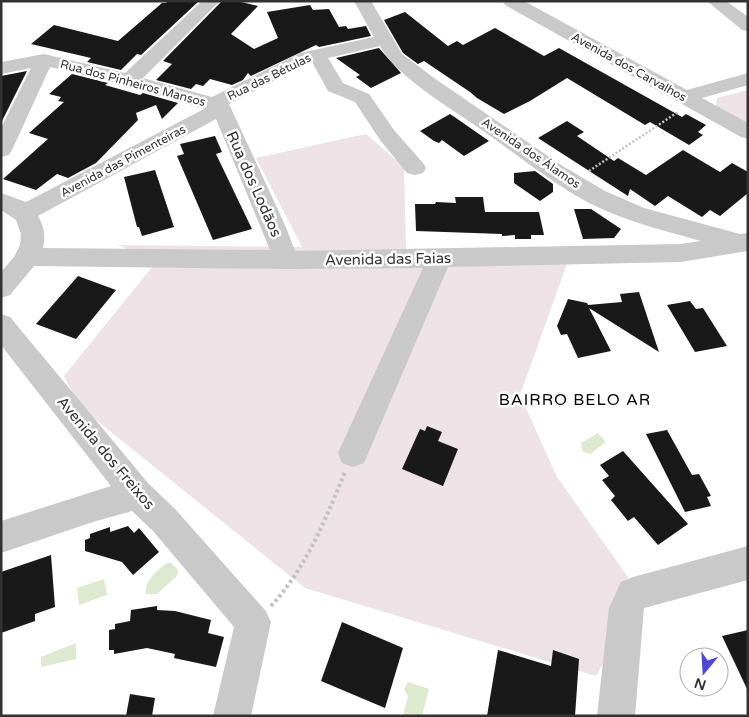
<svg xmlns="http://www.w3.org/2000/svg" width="749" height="717" font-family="'Varela Round',sans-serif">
<rect width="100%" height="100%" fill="#fff"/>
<g fill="#ede2e6">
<polygon points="748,90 748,124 716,106 717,98"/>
<polygon points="366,134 404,167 406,250 568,261 520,395 557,477 642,597 596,676 305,588 80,407 64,376 157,261 118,245 302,247 256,158"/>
</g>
<g fill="#ddead0">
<polygon points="598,433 606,442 590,454 582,451 581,443"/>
<path d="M170,562L178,570L177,576L157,594H146C143,582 159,567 170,562Z"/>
<polygon points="104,579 107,595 79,605 77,588"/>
<polygon points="76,643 76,659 41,667 41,657"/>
<polygon points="408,682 429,689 422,716 403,716 408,696 404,689"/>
</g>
<g fill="#191919">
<polygon points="168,1 199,1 141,55 137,54 121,70 87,62 91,58 31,44 54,25 118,41 162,3 166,3"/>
<polygon points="222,1 237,1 258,6 231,34 254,49 278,38 267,12 310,5 313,10 329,9 339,27 346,26 348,29 366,26 371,36 319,47 316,45 251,76 248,73 243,80 232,85 210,79 203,86 196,84 191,89 156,80 172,64 163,61"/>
<polygon points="405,12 448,46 457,41 463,45 495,28 544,56 559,48 682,117 686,114 706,125 698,132 703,135 689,145 650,122 645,125 567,78 530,101 504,114 477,98 470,92 424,61 418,64 403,53 384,20"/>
<polygon points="379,48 401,73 371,88 356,77 360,75 336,58"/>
<polygon points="27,71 1,123 1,76"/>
<polygon points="72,74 108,83 105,85 140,95 143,93 178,103 162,119 156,105 136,113 138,120 96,163 68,178 57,174 36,190 3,179 48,139 29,133 64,102 58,101 61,97 49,94"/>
<polygon points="450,114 456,118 489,141 464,156 442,140 439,143 434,141 420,131"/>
<polygon points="567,121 584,132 577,136 614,161 618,158 646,175 683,150 720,172 732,163 748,172 748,193 720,216 710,210 702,217 668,196 655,206 630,189 628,196 538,138"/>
<polygon points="215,136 222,152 216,154 252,229 213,240 177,156 184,154 180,144"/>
<polygon points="155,170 174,227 142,236 139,227 137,227 124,177"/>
<polygon points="535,171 553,184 553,192 540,201 514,183 514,173"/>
<polygon points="455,197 483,197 485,212 539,212 544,235 531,235 531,239 515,239 515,235 502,236 502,234 416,231 415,204 435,204 436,202 456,203"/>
<polygon points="574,209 591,209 621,229 614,238 583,239"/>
<polygon points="78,276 116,290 76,339 36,324"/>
<polygon points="639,292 659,352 589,308 611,351 578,358 567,334 561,335 557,326 568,299 587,303 588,305 622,302 620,294"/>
<polygon points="690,301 696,309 703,308 727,346 695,352 667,305"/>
<polygon points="427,426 442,432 438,441 458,449 443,486 402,469 420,429 425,431"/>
<polygon points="667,430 692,475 699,474 711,496 707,497 711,506 685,512 646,434"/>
<polygon points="623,451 688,524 658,545 634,517 628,521 611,500 615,496 602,480 609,476 600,465"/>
<polygon points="128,526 134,533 139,528 159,552 133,575 122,562 85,551 85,540 90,538 90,534 110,527 110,532"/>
<polygon points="51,555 55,607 35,614 35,621 1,633 1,572"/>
<polygon points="157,606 157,610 175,611 211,620 208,633 224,637 216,667 174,658 175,654 147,648 114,654 114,650 109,650 109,630 115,629 115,624 130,621 131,610"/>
<polygon points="342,622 403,648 385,708 321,681"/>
<polygon points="748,630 748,691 722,636"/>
<polygon points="498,650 551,666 553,650 579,659 575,716 487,716"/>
<polygon points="130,694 155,698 152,716 126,716"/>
</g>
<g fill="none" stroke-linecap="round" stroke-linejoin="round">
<polyline stroke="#c2c2c2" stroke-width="2.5" stroke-dasharray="2 2" stroke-linecap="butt" points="589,171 678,112"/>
<path stroke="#c2c2c2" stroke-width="4" stroke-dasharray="3 3" stroke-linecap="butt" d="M271,606C307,567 325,520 345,472"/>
<g fill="#c9c9c9" fill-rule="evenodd">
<path d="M202,1H220L143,78L212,97L300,53L374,37L354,1H371L402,54L434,78L561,165L605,191L644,208L740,234L748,233V251L681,262L448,267L364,463L353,467L342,463L338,453L423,268L286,269L34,266L10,295L1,298V272L14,257L20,245L21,234L16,220L1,210V193L26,202L204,109L124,85L50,67L12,150L9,155L1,157V128L31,68L1,74V62L44,54L125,73ZM380,46C397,77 449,107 479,128C515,153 550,182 589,203C624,221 663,230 701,241L681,244L295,251L285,225L229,104L312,62L328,91L355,102L380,140L407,173L415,175L423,173L426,168L423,163L394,130L369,94L343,83L328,58ZM216,119L270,250L43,248C46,236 44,226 38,216Z"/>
<polygon points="503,1 524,1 687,90 748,73 748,85 702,98 748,123 748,139 741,137 505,5"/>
<polygon points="707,1 726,1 748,17 748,31 742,30"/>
<polygon points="1,314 10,317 148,483 175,509 265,610 271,622 251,716 213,716 234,627 153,531 132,511 93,522 1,553 1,521 111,486 1,345"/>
<polygon points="748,546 748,580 644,608 635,716 597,716 609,608 621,582 633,577"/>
</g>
</g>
<g text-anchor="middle" stroke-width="5" stroke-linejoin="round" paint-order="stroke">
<g font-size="12" fill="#323232" stroke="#fff">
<text transform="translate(629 67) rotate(29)" y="4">Avenida dos Carvalhos</text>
<text transform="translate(269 77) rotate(-26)" y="4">Rua das Bétulas</text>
<text transform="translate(133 83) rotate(15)" y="4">Rua dos Pinheiros Mansos</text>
<text transform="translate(531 153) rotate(34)" y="4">Avenida dos Álamos</text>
<text transform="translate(123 161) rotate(-28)" y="4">Avenida das Pimenteiras</text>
</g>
<g font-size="15" fill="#323232" stroke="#fff">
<text transform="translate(254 184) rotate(66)" y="5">Rua dos Lodãos</text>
<text transform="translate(388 259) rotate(-1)" y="5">Avenida das Faias</text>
<text transform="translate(106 453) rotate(50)" y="5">Avenida dos Freixos</text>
</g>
<g font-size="16" letter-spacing="1" fill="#000" stroke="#fff">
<text x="575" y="405">BAIRRO BELO AR</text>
</g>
</g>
<rect width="749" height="717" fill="none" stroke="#323232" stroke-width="5"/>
<g transform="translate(704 672) rotate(198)"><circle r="24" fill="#ffffff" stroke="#adadad"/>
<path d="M0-4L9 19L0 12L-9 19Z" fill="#5047d6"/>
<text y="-8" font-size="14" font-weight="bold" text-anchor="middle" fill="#323232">N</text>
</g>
</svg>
